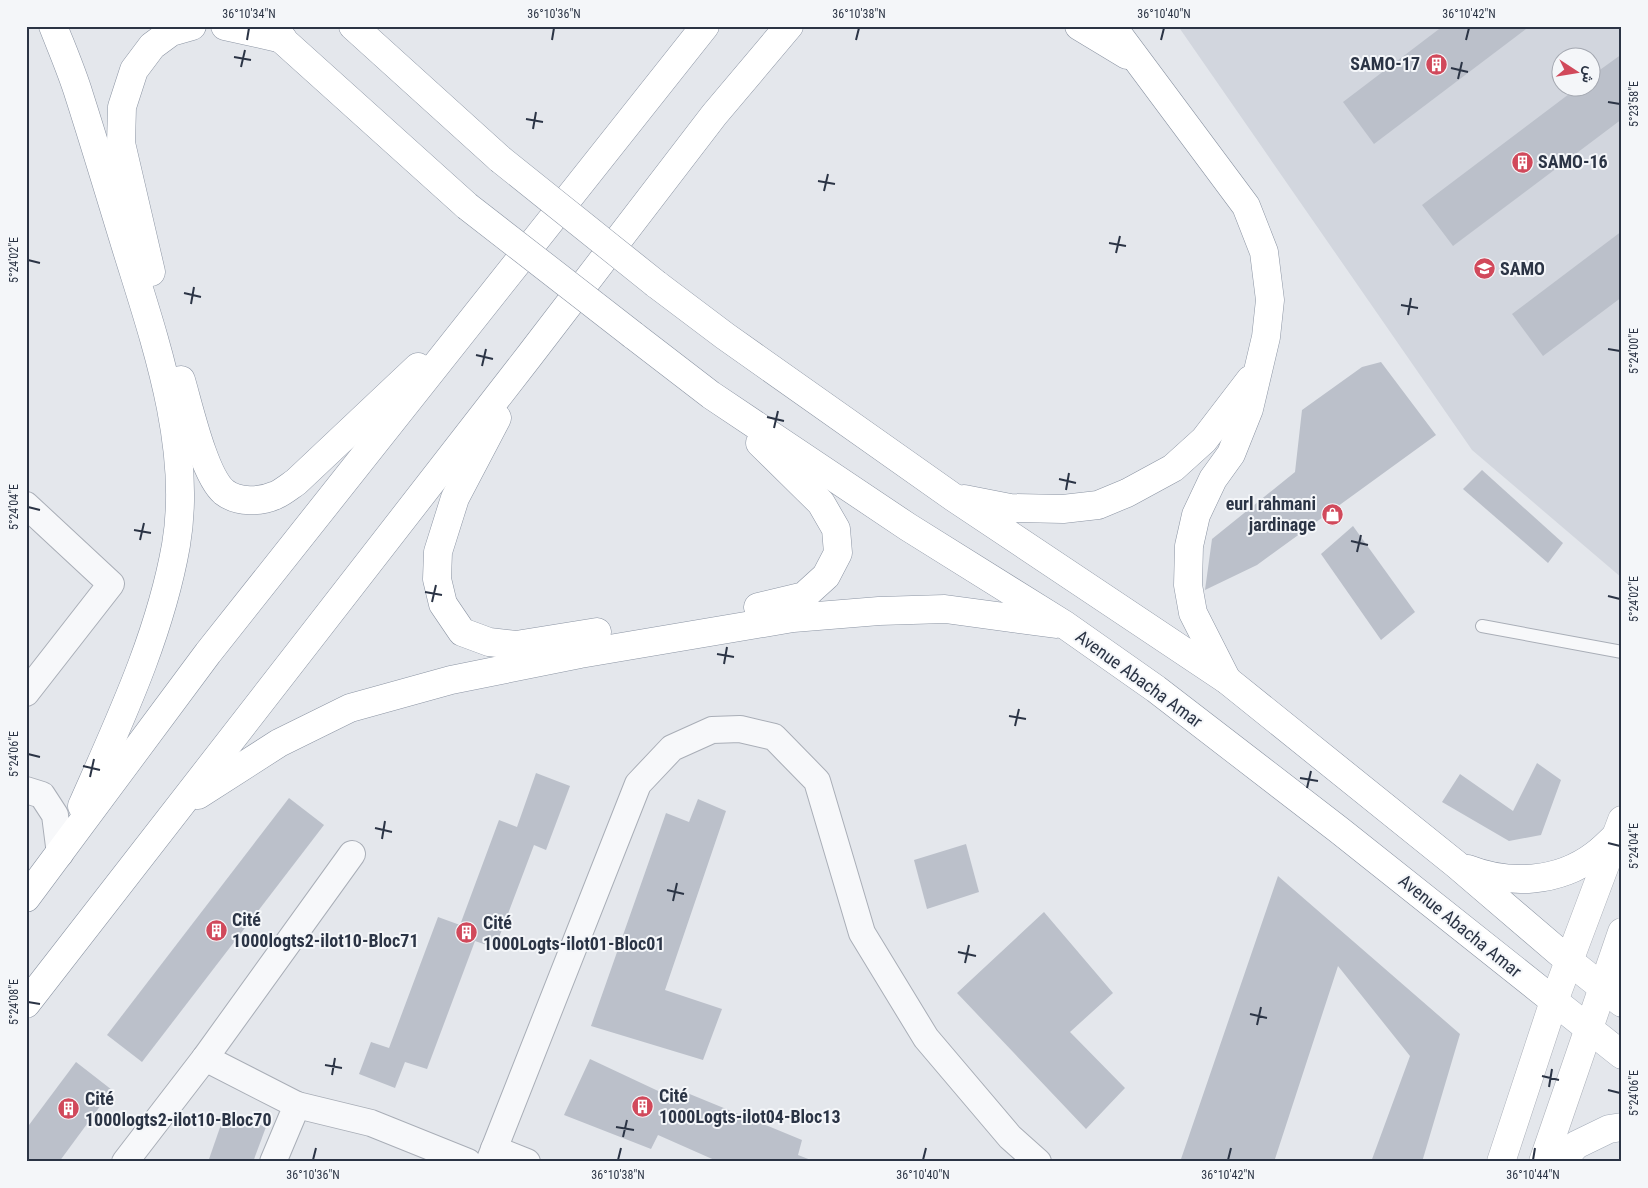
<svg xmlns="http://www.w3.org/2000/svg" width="1648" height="1188" font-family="'Roboto Condensed',Vazirmatn,sans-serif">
<rect width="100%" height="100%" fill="#e4e7ec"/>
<path fill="#d2d6de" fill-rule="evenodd" d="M1178,26H1622V578L1472,450ZM1560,58H1590V88H1560Z"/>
<g fill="#bbc0ca">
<polygon points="1443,26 1530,26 1374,144 1343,102"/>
<polygon points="1622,54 1622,119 1453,246 1422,205 1577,88 1590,88 1590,77"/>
<polygon points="1622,231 1622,297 1543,356 1512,314"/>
<polygon points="1381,362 1436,435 1257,565 1205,590 1212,539 1295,472 1302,410 1362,367"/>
<polygon points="1482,470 1563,543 1548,563 1463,489"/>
<polygon points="1353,526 1415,612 1381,640 1321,554"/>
<polygon points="1537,763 1561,780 1541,835 1509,841 1442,802 1460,774 1513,811"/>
<polygon points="536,773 570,786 546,850 534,845 495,948 475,941 427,1069 405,1062 395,1088 359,1074 371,1042 389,1048 438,917 460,925 499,820 517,827"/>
<polygon points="289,798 324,825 142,1062 107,1035"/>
<polygon points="698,799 726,811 665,990 722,1009 703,1060 591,1026 666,813 689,822"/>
<polygon points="966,844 979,892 927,909 914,860"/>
<polygon points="1278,876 1460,1034 1422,1162 1371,1162 1410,1056 1338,966 1274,1162 1180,1162"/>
<polygon points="1044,912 1113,993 1070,1032 1125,1088 1086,1129 957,993"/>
<polygon points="590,1059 671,1097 675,1088 802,1140 798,1155 816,1162 719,1162 658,1135 651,1149 564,1115"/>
<polygon points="76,1062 112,1090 59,1162 26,1162 26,1129"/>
<polygon points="225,1113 266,1127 253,1162 208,1162"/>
</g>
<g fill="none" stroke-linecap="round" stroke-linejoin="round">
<defs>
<polyline id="service" points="1482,626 1622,652"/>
<g id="minor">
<polyline points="26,505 111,584 26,693"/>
<polyline points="26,790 42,795 55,815 60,854"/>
<polyline points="205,1058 297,1105 273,1162"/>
<polyline points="297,1105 371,1123 468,1162"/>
<polyline points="494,1149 527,1162"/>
<polyline points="125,1162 205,1058 352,854"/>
<polyline points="489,1162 638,784 672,748 712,730 740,729 774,737 817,781 862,933 926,1038 1010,1137 1038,1162"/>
</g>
<g id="secondary">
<polyline points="1501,1162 1554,1001 1622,820"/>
<polyline points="1543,1162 1622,932"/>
</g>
<g id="primary">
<polyline points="1568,960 1622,1003"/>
<polyline points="1554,1001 1622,1055"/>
<polyline points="1561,1162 1576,1145 1609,1129 1622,1127"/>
</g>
<g id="trunk">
<path d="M53,26C62,49 72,72 79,95C95,145 110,195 125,244C154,338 193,446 176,545C160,636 119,722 82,806"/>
<polyline points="225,26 283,39"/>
<polyline points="267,26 467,206"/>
<polyline points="353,26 500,159"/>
<polyline points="1079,26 1127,55"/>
<polyline points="1112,26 1246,206 1264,252 1270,300 1266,337 1249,409 1231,454 1213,479 1196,515 1189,546 1188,585 1193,613 1227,680"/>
<polyline points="151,272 121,143 122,107 134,70 152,46 171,32 192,26"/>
<polyline points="656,284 725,336 953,497 1227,680 1457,865 1568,960"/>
<polyline points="633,335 711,395 908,527 1065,625 1156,689 1339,830 1554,1001"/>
<path d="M181,380C189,407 204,475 224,492C238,503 261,502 276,495C283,492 290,486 296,482L418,367"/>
<polyline points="497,418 455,498 438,552 437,579 443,604 462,632 489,642 516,645 597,632"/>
<polyline points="964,499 1010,508 1063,509 1098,505 1127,493 1173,468 1204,440 1250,380"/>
<polyline points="758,607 804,596 826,576 838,553 836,529 821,503 760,443"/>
<polyline points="198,795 279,743 350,708 451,680 580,654 793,618 879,611 945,609 1056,624"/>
<path d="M1468,869C1509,885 1558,883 1595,855C1602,850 1609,843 1615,837"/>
<polyline points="26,898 208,653 705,26"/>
<polyline points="26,1004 530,355 714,115 789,26"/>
</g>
</defs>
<use href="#service" stroke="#a9aeb7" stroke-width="14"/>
<use href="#minor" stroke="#a9aeb7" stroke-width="28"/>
<use href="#secondary" stroke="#a9aeb7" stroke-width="29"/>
<use href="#primary" stroke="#a3abb8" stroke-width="29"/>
<use href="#trunk" stroke="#8b94a3" stroke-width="29"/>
<use href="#service" stroke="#f7f8fa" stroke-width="12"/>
<use href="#minor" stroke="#f7f8fa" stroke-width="26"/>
<use href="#secondary" stroke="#fff" stroke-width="28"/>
<use href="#primary" stroke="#fff" stroke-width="28"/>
<use href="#trunk" stroke="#fff" stroke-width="28"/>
<defs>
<g id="trunk-bridge">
<polyline points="500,159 656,284"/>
<polyline points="467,206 633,335"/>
</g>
</defs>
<use href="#trunk-bridge" stroke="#8b94a3" stroke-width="29" stroke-linecap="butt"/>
<use href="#trunk-bridge" stroke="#fff" stroke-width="28"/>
</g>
<path fill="none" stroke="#2b3445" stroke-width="2" d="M247,40L249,28M552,40L554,28M856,40L859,28M1161,40L1164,28M1466,40L1469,28M234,57L251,60M241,67L245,50M1451,68L1468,72M1458,79L1462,62M1608,102L1620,104M526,119L543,122M533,129L536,112M818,181L835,184M824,191L828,174M1109,243L1126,246M1116,253L1120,236M28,260L40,263M184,293L201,297M191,304L194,287M1401,305L1418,308M1408,315L1411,298M1608,349L1620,351M476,355L493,359M482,366L486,349M767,417L784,421M774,428L778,411M1059,479L1076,483M1066,490L1069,473M28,507L40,510M134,530L151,533M140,540L144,523M1351,541L1368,545M1357,552L1361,535M425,592L442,595M1608,596L1620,599M432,602L436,585M717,654L734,657M724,664L727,647M1009,716L1026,719M1015,726L1019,709M28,754L40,757M83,766L100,770M90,777L94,759M1300,778L1318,781M1307,788L1311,771M375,828L392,832M382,839L385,821M1608,843L1620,846M667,890L684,894M673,901L677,883M958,952L976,956M965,963L969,945M28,1002L40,1004M1250,1014L1267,1018M1257,1025L1261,1007M325,1065L342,1068M332,1075L335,1058M1542,1076L1559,1080M1549,1087L1552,1069M1608,1090L1620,1093M616,1127L634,1130M623,1137L627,1120M313,1160L316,1148M618,1160L621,1148M923,1160L926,1148M1228,1160L1231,1148M1533,1160L1535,1148"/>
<defs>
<symbol id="building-disc" viewBox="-11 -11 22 22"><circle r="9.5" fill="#d1495b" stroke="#f4f6f9"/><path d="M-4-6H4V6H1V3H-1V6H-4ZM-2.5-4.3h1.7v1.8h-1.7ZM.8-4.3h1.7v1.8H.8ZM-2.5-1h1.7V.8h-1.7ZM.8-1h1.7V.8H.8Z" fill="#fff"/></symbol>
<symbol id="university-disc" viewBox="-11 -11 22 22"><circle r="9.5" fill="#d1495b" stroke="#f4f6f9"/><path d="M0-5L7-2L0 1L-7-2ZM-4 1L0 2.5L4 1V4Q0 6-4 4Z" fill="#fff"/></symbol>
<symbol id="shop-disc" viewBox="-11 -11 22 22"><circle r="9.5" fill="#d1495b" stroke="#f4f6f9"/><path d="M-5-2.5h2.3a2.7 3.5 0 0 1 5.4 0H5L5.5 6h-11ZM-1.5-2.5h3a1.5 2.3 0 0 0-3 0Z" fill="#fff"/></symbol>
</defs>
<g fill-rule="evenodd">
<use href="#building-disc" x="1424" y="52" width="25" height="25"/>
<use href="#building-disc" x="1510" y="150" width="25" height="25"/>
<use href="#university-disc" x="1472" y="256" width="25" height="25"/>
<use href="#shop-disc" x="1320" y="502" width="25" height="25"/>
<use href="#building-disc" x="204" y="918" width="25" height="25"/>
<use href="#building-disc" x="454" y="920" width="25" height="25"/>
<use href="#building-disc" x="630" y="1094" width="25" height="25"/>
<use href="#building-disc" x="56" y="1096" width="25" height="25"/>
</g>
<g text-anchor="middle" stroke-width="4" stroke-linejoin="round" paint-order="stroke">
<g font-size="18" font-weight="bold" fill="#2b3445" stroke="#f4f6f9" text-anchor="start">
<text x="1420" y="70" text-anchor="end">SAMO-17</text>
<text x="1538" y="168">SAMO-16</text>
<text x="1500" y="275">SAMO</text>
<text x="1316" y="510" text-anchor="end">eurl rahmani<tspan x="1316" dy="21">jardinage</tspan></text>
<text x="232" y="926">Cité<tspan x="232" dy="21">1000logts2-ilot10-Bloc71</tspan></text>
<text x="483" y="929">Cité<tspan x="483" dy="21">1000Logts-ilot01-Bloc01</tspan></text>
<text x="659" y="1102">Cité<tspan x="659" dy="21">1000Logts-ilot04-Bloc13</tspan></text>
<text x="85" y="1105">Cité<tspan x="85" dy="21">1000logts2-ilot10-Bloc70</tspan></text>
</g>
<g font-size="18" fill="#2b3445" stroke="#f4f6f9">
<text transform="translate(1139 679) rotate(36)" y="6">Avenue Abacha Amar</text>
<text transform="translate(1460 926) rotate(39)" y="6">Avenue Abacha Amar</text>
</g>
</g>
<rect width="1648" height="1188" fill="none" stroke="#f4f6f9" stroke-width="55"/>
<g transform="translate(1576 72) rotate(102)"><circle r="24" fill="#f4f6f9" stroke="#a4a8b1"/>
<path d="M0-4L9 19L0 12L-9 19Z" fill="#d1495b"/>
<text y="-8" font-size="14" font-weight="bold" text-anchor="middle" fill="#2b3445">ش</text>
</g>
<rect x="28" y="28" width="1592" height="1132" fill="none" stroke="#2b3445" stroke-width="2"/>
<g font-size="12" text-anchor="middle" fill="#2b3445">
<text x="249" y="18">36°10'34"N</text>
<text x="554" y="18">36°10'36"N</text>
<text x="859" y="18">36°10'38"N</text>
<text x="1164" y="18">36°10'40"N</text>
<text x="1469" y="18">36°10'42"N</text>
<text transform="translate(1634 104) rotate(-90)" y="4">5°23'58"E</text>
<text transform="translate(14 260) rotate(-90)" y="4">5°24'02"E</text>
<text transform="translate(1634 351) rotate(-90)" y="4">5°24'00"E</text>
<text transform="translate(14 507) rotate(-90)" y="4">5°24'04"E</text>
<text transform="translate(1634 599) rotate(-90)" y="4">5°24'02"E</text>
<text transform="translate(14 754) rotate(-90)" y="4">5°24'06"E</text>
<text transform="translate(1634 846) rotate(-90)" y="4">5°24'04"E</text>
<text transform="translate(14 1002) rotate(-90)" y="4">5°24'08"E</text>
<text transform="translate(1634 1093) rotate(-90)" y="4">5°24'06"E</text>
<text x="313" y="1179">36°10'36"N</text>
<text x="618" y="1179">36°10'38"N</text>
<text x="923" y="1179">36°10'40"N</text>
<text x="1228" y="1179">36°10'42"N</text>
<text x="1533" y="1179">36°10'44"N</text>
</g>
</svg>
